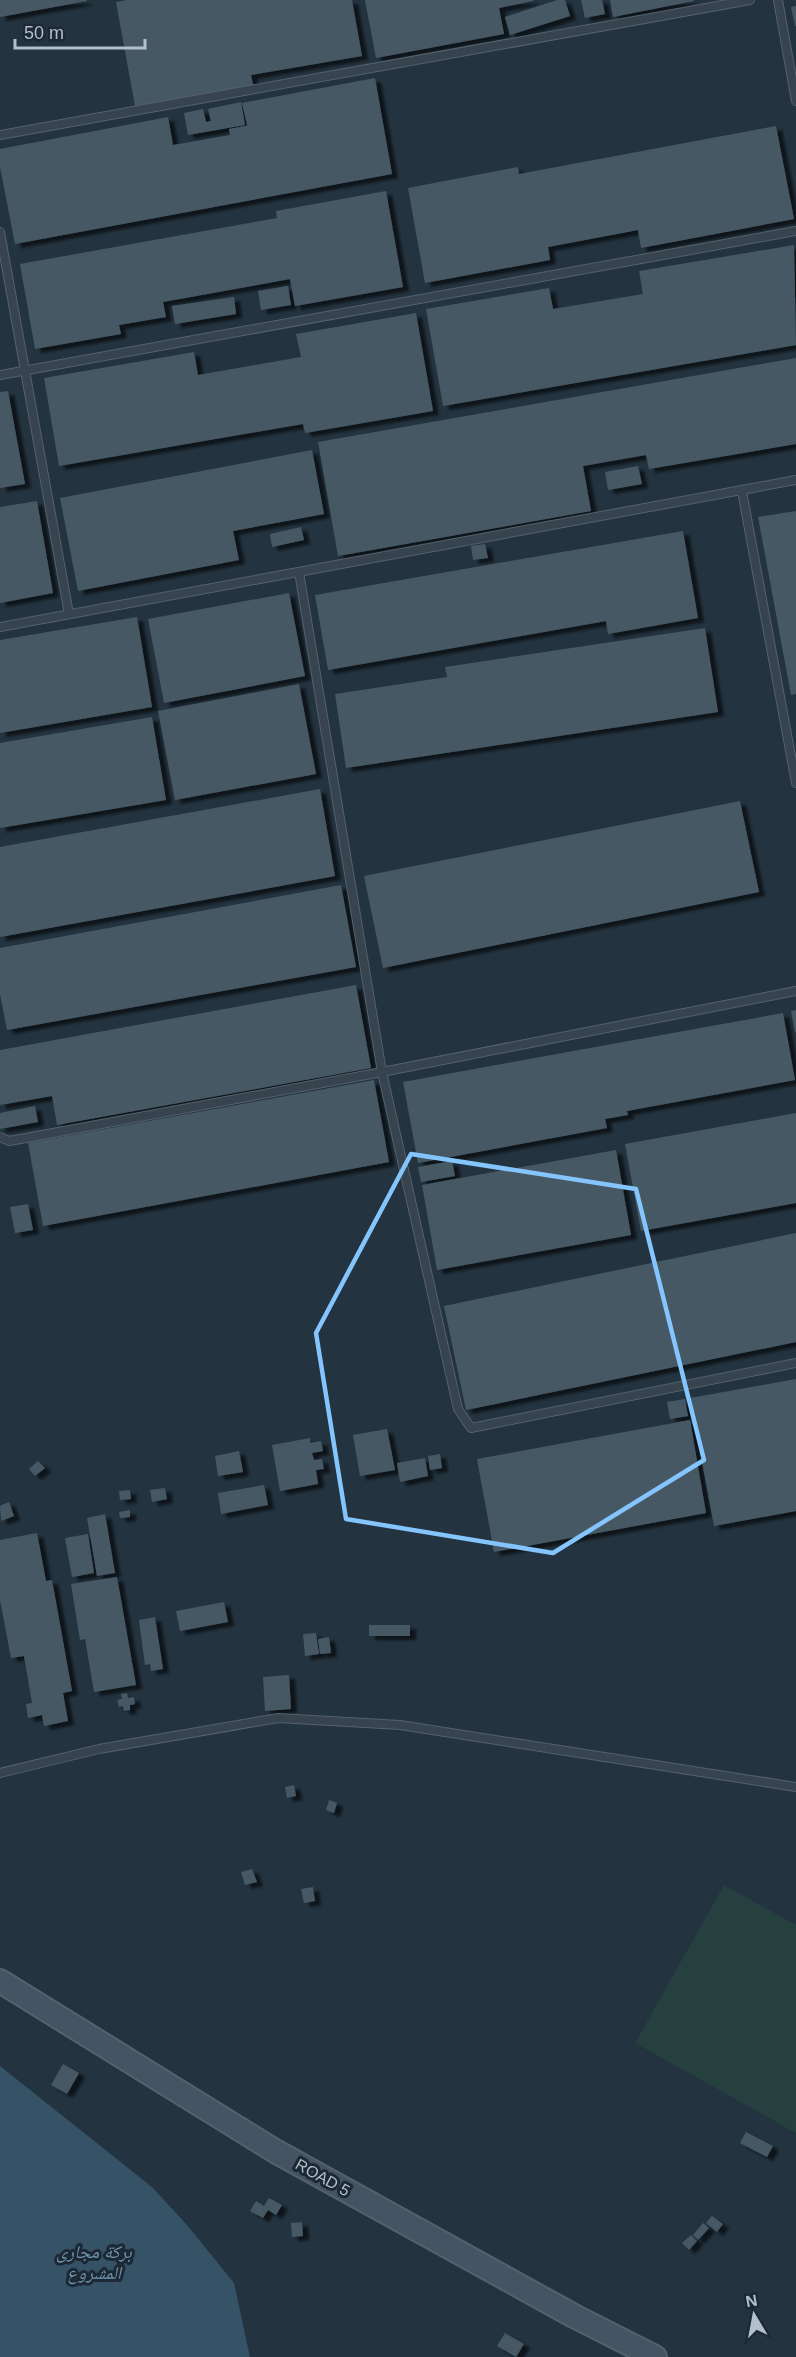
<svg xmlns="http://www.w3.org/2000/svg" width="796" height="2357" font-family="Arial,'Noto Naskh Arabic',sans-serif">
<defs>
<filter id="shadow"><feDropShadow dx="6" dy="4" stdDeviation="1.5" flood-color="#0009"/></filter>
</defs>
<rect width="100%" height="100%" fill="#23333f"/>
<polygon fill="#25403f" points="724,1885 796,1925 796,2133 635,2043"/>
<polygon fill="#355267" points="0,2066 152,2187 187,2225 234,2283 250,2357 0,2357"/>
<g fill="#465965" filter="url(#shadow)">
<polygon points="0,0 87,0 87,1 0,17"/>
<polygon points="127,0 352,0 362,56 251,75 253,85 135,106 116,2"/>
<polygon points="365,0 533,0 533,1 499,8 504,34 376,58"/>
<polygon points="557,0 565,0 570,16 510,35 505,17"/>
<polygon points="581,0 602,0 605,14 585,18"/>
<polygon points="610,0 694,0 694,1 613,17"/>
<polygon points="796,6 796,26 795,26 791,7"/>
<polygon points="375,78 392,174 15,244 0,167 0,149 168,117 173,145 230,135 229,129 250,125 247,125 242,103"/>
<polygon points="241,102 245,125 188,135 184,113 203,109 206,122 211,121 208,109"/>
<polygon points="776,126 794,219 641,248 638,230 548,247 550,260 425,283 408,188 518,167 519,174"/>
<polygon points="386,191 403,287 295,306 290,279 163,302 166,317 119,325 121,334 35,349 20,264 277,218 276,211"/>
<polygon points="794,245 796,345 443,406 426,309 549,288 553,309 643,294 639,271"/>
<polygon points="288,286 291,305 261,310 258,291"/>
<polygon points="234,297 236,314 175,324 172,306"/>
<polygon points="416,313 433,411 305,433 303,424 59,466 44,378 194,352 198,375 301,357 296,334"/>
<polygon points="796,358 796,444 649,469 646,455 583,466 591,511 338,556 318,442"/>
<polygon points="8,391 25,484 0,488 0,392"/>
<polygon points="312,450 324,514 233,531 239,560 78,591 60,498"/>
<polygon points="638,466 642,484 608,490 605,472"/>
<polygon points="37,501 53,593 0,603 0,507"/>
<polygon points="796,511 796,694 791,695 758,517"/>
<polygon points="301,527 304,540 272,547 270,534"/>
<polygon points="683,531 698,618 608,634 606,621 328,670 315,595"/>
<polygon points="485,544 488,558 473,560 471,546"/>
<polygon points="289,593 305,676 164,703 148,619"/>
<polygon points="137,617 152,707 0,733 0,640"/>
<polygon points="705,628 718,712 346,768 335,694 447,677 445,667"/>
<polygon points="299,684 316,774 175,800 158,711"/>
<polygon points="152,717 166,800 0,828 0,743"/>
<polygon points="320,789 335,876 0,937 0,847"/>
<polygon points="740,801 759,892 383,968 364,876"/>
<polygon points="341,885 356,967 7,1030 0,994 0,948"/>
<polygon points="356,985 371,1068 57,1125 52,1096 0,1105 0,1050"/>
<polygon points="796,1010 796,1032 795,1032 791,1011"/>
<polygon points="783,1013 795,1080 627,1111 628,1115 605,1119 607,1128 418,1163 403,1082"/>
<polygon points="374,1080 389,1162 43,1226 28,1143"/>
<polygon points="35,1106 38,1122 0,1129 0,1113"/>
<polygon points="796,1113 796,1203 641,1231 625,1144"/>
<polygon points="616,1150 631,1235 437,1270 422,1185"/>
<polygon points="452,1161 455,1176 421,1182 418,1167"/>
<polygon points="28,1204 33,1230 15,1233 10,1207"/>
<polygon points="796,1233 796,1342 466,1410 444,1306"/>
<polygon points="796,1379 796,1511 714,1526 690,1398"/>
<polygon points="685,1399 688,1416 670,1419 667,1402"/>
<polygon points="690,1420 706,1513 494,1552 477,1459"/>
<polygon points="387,1429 395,1470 360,1476 353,1435"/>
<polygon points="310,1438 310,1443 321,1441 323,1451 312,1453 314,1460 322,1459 324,1469 316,1470 318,1484 280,1491 272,1445"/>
<polygon points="239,1451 243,1472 218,1476 215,1456"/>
<polygon points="440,1454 442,1468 430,1470 428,1456"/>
<polygon points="425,1458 428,1476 400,1482 397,1463"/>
<polygon points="38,1461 45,1468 35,1476 29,1469"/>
<polygon points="264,1485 268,1505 221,1514 218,1493"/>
<polygon points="165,1488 167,1499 152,1502 150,1490"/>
<polygon points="130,1490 131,1499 120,1500 119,1491"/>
<polygon points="9,1502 14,1516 1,1521 0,1506"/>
<polygon points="130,1510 130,1517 120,1518 119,1512"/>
<polygon points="105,1514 115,1573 97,1576 87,1518"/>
<polygon points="37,1533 46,1581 52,1580 72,1691 63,1693 68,1721 44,1726 42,1715 28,1718 26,1704 32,1703 24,1656 11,1658 0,1600 0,1540"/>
<polygon points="88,1534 94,1573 72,1577 65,1538"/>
<polygon points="117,1577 136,1685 94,1692 85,1639 80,1640 71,1584"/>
<polygon points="224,1602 228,1622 180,1631 176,1611"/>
<polygon points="155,1617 163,1669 151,1671 150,1664 145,1665 139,1620"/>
<rect x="369" y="1625" width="41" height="11"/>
<polygon points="316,1633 319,1654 305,1656 303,1634"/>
<polygon points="329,1637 331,1653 320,1654 318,1639"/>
<polygon points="289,1675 291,1709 265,1711 263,1677"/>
<polygon points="127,1693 128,1698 134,1697 135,1704 130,1705 130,1710 124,1711 123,1706 119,1707 117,1700 122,1699 121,1694"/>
<polygon points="294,1785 296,1796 287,1798 285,1787"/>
<polygon points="329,1800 337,1803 334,1813 326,1810"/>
<polygon points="252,1869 257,1882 245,1885 241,1872"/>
<polygon points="313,1887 315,1901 304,1903 301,1889"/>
<polygon points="63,2064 79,2073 67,2094 51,2085"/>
<polygon points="746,2132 773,2146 767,2157 740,2143"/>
<polygon points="269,2198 282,2205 276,2215 268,2210 263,2218 250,2211 256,2201 264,2206"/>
<polygon points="712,2216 723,2224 717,2232 706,2223"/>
<polygon points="302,2222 303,2236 292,2237 291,2223"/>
<polygon points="703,2223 709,2228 698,2240 693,2235"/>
<polygon points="691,2235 697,2241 689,2250 682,2243"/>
<polygon points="505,2333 524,2344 516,2357 497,2346"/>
</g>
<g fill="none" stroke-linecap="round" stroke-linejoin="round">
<defs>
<g id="service">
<polyline points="778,0 796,101"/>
<polyline points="0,135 750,0"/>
<polyline points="0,232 69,614"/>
<polyline points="0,375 796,231"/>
<polyline points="742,491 796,783"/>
<polyline points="299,572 382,1072 458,1409 471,1428 796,1363"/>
<polyline points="0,627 796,480"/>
<polyline points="0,1137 9,1141 26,1138 382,1072 796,991"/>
<polyline points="0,1773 99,1749 278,1718 400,1725 796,1787"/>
</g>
<polyline id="secondary" points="0,1981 275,2151 574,2316 655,2357"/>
</defs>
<use href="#service" stroke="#55626d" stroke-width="10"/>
<use href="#secondary" stroke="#55626d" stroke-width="26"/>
<use href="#service" stroke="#37444f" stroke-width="8"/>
<use href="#secondary" stroke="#445462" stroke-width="22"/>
</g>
<path fill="none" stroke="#84c5fd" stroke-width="4.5" stroke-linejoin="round" d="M411,1154L636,1189L704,1460L553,1553L346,1519L316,1333Z"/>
<g text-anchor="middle" stroke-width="6" stroke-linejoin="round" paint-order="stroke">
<g font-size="16" fill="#b3bfca" stroke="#1c2934">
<text transform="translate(323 2177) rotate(29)" y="6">ROAD 5</text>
</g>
<g font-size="18" font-style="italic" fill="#7195af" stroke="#1c2934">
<text x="94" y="2258">بركة مجارى<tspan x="94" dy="21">المشروع</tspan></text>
</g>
</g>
<g transform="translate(754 2315) rotate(350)" stroke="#1c2934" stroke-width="4.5" paint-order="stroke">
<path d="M0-4.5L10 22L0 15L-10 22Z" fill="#b3bfca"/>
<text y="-9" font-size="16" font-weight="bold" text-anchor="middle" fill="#b3bfca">N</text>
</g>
<path d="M15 39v9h130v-9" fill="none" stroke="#b3bfca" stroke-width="3"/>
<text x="24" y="39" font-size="18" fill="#b3bfca" stroke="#1c2934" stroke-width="4.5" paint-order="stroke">50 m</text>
</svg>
